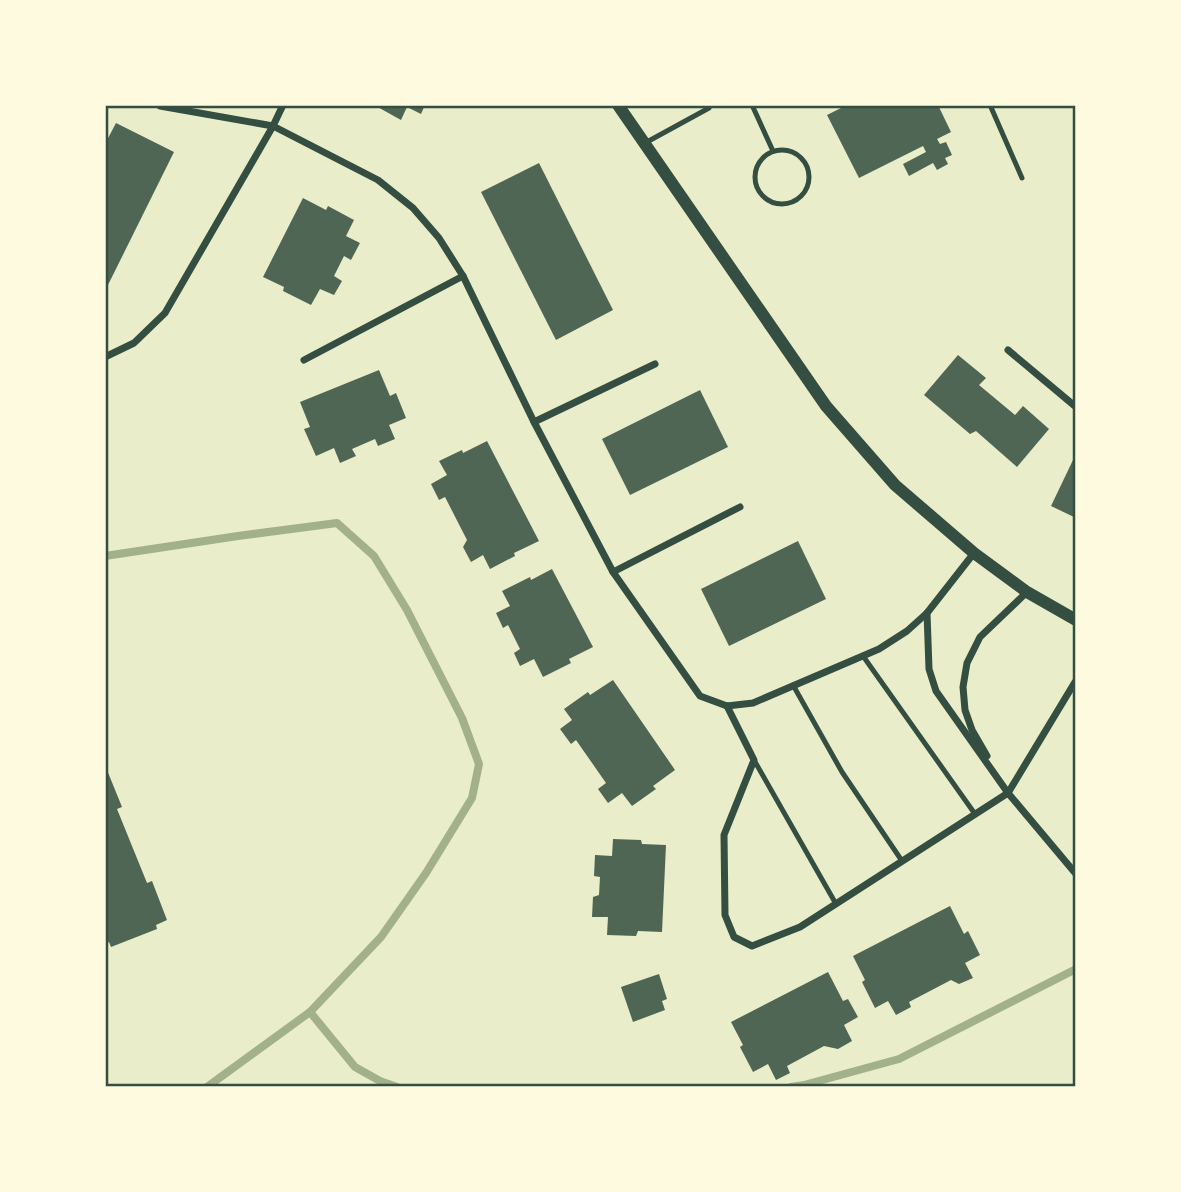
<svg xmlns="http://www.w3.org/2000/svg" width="1181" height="1192" font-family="Commissioner,sans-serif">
<rect width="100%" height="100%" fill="#e9edc9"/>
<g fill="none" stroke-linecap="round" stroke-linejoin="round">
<g stroke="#a3b18a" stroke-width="8">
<polyline points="105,556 238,536 337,523 374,556 407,610 462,718 479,764 472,798 426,873 381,937 310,1012 207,1087"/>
<polyline points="310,1012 355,1067 380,1081 397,1087"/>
<polyline points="791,1087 804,1085 899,1059 1076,969"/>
</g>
</g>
<g fill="#4f6655">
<polygon points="374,105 425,105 421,114 407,107 401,120"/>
<polygon points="847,105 938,105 951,132 937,139 940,144 946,142 952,155 945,158 948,164 937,170 933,163 909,176 903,164 926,152 923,146 859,178 827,115"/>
<polygon points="116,123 174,152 105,291 105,144"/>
<polygon points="539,163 613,310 556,340 481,192"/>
<polygon points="303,198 326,210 328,206 354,220 346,236 360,243 351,260 344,256 334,276 342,281 334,295 320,289 311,305 283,291 284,287 263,277"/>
<polygon points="958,355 986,378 979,385 1015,415 1023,406 1049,429 1017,467 976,431 970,434 924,395"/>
<polygon points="379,370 390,396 396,393 406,418 389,425 395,439 378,446 375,439 352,449 356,456 340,463 334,448 316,456 304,429 310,427 300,402"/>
<polygon points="700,390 728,447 630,495 602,439"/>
<polygon points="487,441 539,541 514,553 515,556 490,569 483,555 471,562 463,547 467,540 445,497 439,500 431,484 447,475 439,461 462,450 463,453"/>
<polygon points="1073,460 1076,461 1076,518 1051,506"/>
<polygon points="798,541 826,599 729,646 701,589"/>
<polygon points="552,569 593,647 569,659 571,663 543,677 534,659 520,666 514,653 520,649 508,625 503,628 496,613 510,606 502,591 530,577 531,580"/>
<polygon points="613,680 675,770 653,786 656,789 632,806 622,793 608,803 598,789 606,783 576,740 571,744 560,729 572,720 564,709 588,692 590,695"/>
<polygon points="105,770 107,770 122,807 117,809 147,883 152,881 167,920 156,925 157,929 111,947 109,942 105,944"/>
<polygon points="613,839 641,840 642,844 666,845 662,932 638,931 636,936 607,935 608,917 592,917 593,897 599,895 600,877 594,876 595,855 612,856"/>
<polygon points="950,906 964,934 968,931 980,955 965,963 973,978 959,984 951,980 909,1002 911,1007 896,1015 888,1001 875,1008 862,982 865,980 853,956"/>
<polygon points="828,972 843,1001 848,999 858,1017 844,1025 852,1041 838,1049 824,1046 787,1066 790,1073 776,1080 768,1064 753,1072 740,1047 743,1045 731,1022"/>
<polygon points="659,974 667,999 662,1001 665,1010 633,1022 621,987"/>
</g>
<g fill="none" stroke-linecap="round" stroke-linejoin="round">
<g stroke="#344e41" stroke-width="5">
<polyline points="752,105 773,151"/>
<polyline points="990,105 1022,178"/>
<polyline points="645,143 709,108"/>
<circle cx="782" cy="177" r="27"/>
<polyline points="863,656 975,814"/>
<polyline points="793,685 842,772 902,861"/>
<polyline points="754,760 836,904"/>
</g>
<g stroke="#344e41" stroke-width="7">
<polyline points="160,106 273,126 378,180 413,208 439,238 463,276 534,422 613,572 700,696 727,706 753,703 879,649 907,631 927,613 974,553"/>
<polyline points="1008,350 1076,407"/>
<polyline points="105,357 134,343 165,313 273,126 283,105"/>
<polyline points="304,360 463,276"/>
<polyline points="534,422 655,364"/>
<polyline points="613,572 740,507"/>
<polyline points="927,613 929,669 936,691 1008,793 1076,874"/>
<polyline points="727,706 754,760 724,835 725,915 734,937 752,946 800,927 1008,793 1075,682"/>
<polyline points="987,756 972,730 965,710 963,687 967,663 980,637 1027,592"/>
</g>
<polyline stroke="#344e41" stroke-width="12" points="618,105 826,406 895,485 974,553 1027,592 1076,620"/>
</g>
<rect width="1181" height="1192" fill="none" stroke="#fefae0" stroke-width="214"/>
<rect x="107" y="107" width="967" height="978" fill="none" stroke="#344e41" stroke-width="2.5"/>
</svg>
